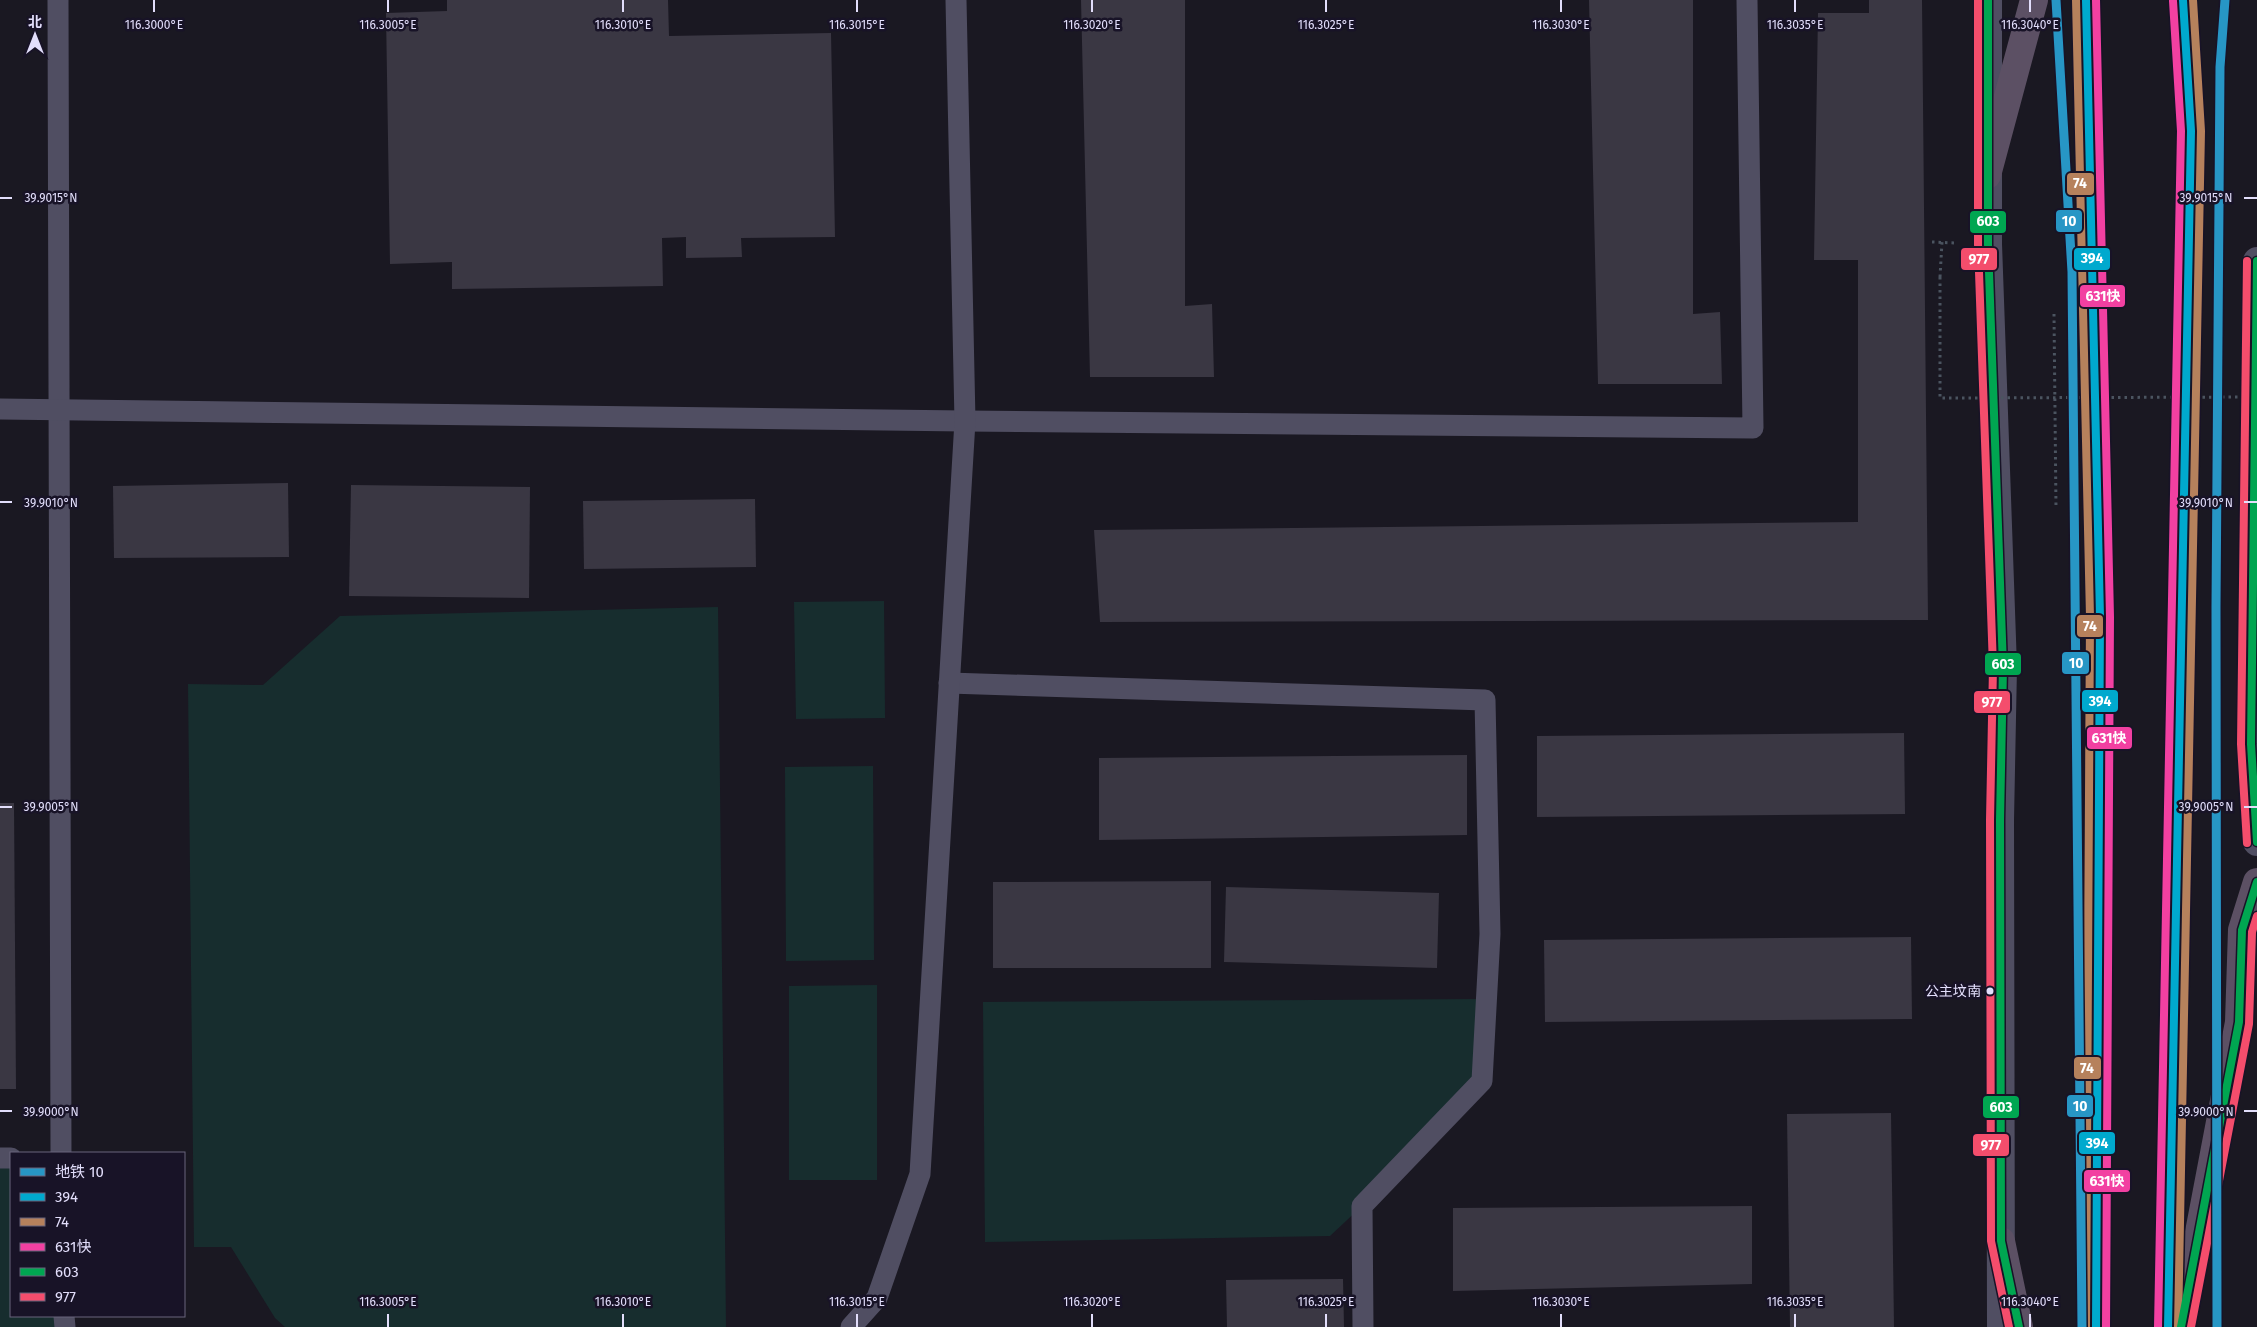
<svg xmlns="http://www.w3.org/2000/svg" width="2257" height="1327" font-family="'Fira Sans','Noto Sans SC',sans-serif">
<rect width="100%" height="100%" fill="#1a1822"/>
<g fill="#172d2e">
<polygon points="884,601 885,718 796,719 794,602"/>
<polygon points="718,607 726,1327 285,1327 275,1318 231,1247 194,1247 188,684 263,685 340,616"/>
<polygon points="873,766 874,960 786,961 785,767"/>
<polygon points="877,985 877,1180 789,1180 789,986"/>
<polygon points="1486,999 1482,1081 1362,1206 1330,1236 985,1242 983,1002"/>
<polygon points="0,1158 11,1158 11,1316 64,1316 65,1327 0,1327"/>
</g>
<g fill="#3a3743">
<polygon points="447,0 668,0 669,36 831,33 835,237 741,238 742,257 686,258 686,237 662,238 663,286 452,289 452,262 390,264 386,13 447,11"/>
<polygon points="1081,0 1185,0 1185,306 1212,304 1214,377 1090,377"/>
<polygon points="1589,0 1693,0 1693,314 1720,312 1722,384 1598,384"/>
<polygon points="1869,0 1922,0 1928,620 1100,622 1094,530 1858,522 1858,260 1814,260 1818,13 1869,13"/>
<polygon points="288,483 289,557 114,558 113,486"/>
<polygon points="351,485 530,487 529,598 349,596"/>
<polygon points="755,499 756,567 584,569 583,501"/>
<polygon points="1904,733 1905,814 1537,817 1537,736"/>
<polygon points="1467,755 1467,835 1099,840 1099,758"/>
<polygon points="0,803 14,803 16,1089 0,1089"/>
<polygon points="1211,881 1211,968 993,968 993,882"/>
<polygon points="1226,887 1439,893 1437,968 1224,962"/>
<polygon points="1911,937 1912,1019 1545,1022 1544,940"/>
<polygon points="1891,1113 1894,1327 1790,1327 1787,1114"/>
<polygon points="1752,1206 1752,1284 1453,1291 1453,1208"/>
<polygon points="1343,1279 1344,1327 1227,1327 1226,1280"/>
</g>
<g fill="none" stroke-linecap="round" stroke-linejoin="round">
<g stroke="#4b5460" stroke-width="3" stroke-dasharray="2.5 4" stroke-linecap="butt">
<polyline points="1932,242 1955,243"/>
<polyline points="1940,277 1942,242"/>
<polyline points="2054,314 2056,508"/>
</g>
<g stroke="#504e62" stroke-width="21">
<polyline points="58,0 61,1153"/>
<polyline points="0,409 965,421 1753,428 1747,0"/>
<polyline points="949,683 1485,700 1490,934 1482,1081 1362,1206 1363,1327"/>
<polyline points="0,1158 11,1158"/>
<polyline points="64,1316 65,1327"/>
<polyline points="851,1327 877,1298 920,1174 965,421 956,0"/>
</g>
<g stroke="#504e62" stroke-width="28">
<polyline points="1988,0 1988,244 2003,667 2000,820 2001,1327"/>
<polyline points="2257,261 2251,744 2257,842"/>
</g>
<g stroke="#5c5064" stroke-width="28">
<polyline points="2086,0 2100,617 2096,1327"/>
<polyline points="1987,175 2034,0"/>
<polyline points="2001,1241 2019,1327"/>
<polyline points="2168,1327 2191,131 2183,0"/>
<polyline points="2181,1327 2239,1022 2242,930 2257,882"/>
</g>
<polyline stroke="#4b5460" stroke-width="3" stroke-dasharray="2.5 4" stroke-linecap="butt" points="1940,277 1940,398 2257,397"/>
<defs>
<g id="bus-1">
<polyline points="2086,0 2100,617 2096,1327"/>
<polyline points="2168,1327 2191,131 2183,0"/>
</g>
<g id="bus-2">
<polyline points="2076,0 2090,617 2086,1327"/>
<polyline points="2178,1327 2201,131 2193,0"/>
</g>
<g id="bus-3">
<polyline points="2096,0 2110,617 2106,1327"/>
<polyline points="2158,1327 2181,131 2173,1"/>
</g>
<g id="bus-4">
<polyline points="1988,0 1988,244 2003,667 2000,820 2001,1241 2019,1327"/>
<polyline points="2257,261 2251,744 2257,842"/>
<polyline points="2181,1327 2239,1022 2242,930 2257,882"/>
</g>
<g id="bus-5">
<polyline points="1978,0 1978,244 1993,667 1990,820 1991,1241 2009,1327"/>
<polyline points="2247,261 2241,744 2247,843"/>
<polyline points="2191,1327 2249,1024 2252,932 2257,916"/>
</g>
</defs>
<use href="#bus-1" stroke="#181327" stroke-width="11"/>
<use href="#bus-2" stroke="#181327" stroke-width="11"/>
<use href="#bus-3" stroke="#181327" stroke-width="11"/>
<use href="#bus-4" stroke="#181327" stroke-width="11"/>
<use href="#bus-5" stroke="#181327" stroke-width="11"/>
<use href="#bus-1" stroke="#00a9ce" stroke-width="8"/>
<use href="#bus-2" stroke="#b6815c" stroke-width="8"/>
<use href="#bus-3" stroke="#f240a1" stroke-width="8"/>
<use href="#bus-4" stroke="#00a651" stroke-width="8"/>
<use href="#bus-5" stroke="#f44d6c" stroke-width="8"/>
<defs>
<g id="metro-1">
<polyline points="2056,0 2072,272 2082,1327"/>
<polyline points="2217,1327 2216,607 2220,67 2225,0"/>
</g>
</defs>
<use href="#metro-1" stroke="#181327" stroke-width="12"/>
<use href="#metro-1" stroke="#2796c5" stroke-width="9"/>
</g>
<path fill="none" stroke="#e2defb" stroke-width="2" d="M154,0V12M388,0V12M623,0V12M857,0V12M1092,0V12M1326,0V12M1561,0V12M1795,0V12M2030,0V12M0,198H12M2244,198H2257M0,502H12M2244,502H2257M0,807H12M2244,807H2257M0,1111H12M2244,1111H2257M388,1314V1327M623,1314V1327M857,1314V1327M1092,1314V1327M1326,1314V1327M1561,1314V1327M1795,1314V1327M2030,1314V1327"/>
<circle fill="#e2defb" stroke="#181327" stroke-width="2" cx="1990" cy="991" r="4.5"/>
<g text-anchor="middle" stroke-width="5" stroke-linejoin="round" paint-order="stroke">
<g font-size="14" fill="#e2defb" stroke="#181327" text-anchor="end">
<text x="1981" y="996">公主坟南</text>
</g>
</g>
<g font-size="12" text-anchor="middle" fill="#e2defb" stroke="#181327" stroke-width="5" stroke-linejoin="round" paint-order="stroke">
<text x="154" y="29">116.3000°E</text>
<text x="388" y="29">116.3005°E</text>
<text x="623" y="29">116.3010°E</text>
<text x="857" y="29">116.3015°E</text>
<text x="1092" y="29">116.3020°E</text>
<text x="1326" y="29">116.3025°E</text>
<text x="1561" y="29">116.3030°E</text>
<text x="1795" y="29">116.3035°E</text>
<text x="2030" y="29">116.3040°E</text>
<text x="51" y="202">39.9015°N</text>
<text x="2206" y="202">39.9015°N</text>
<text x="51" y="507">39.9010°N</text>
<text x="2206" y="507">39.9010°N</text>
<text x="51" y="811">39.9005°N</text>
<text x="2206" y="811">39.9005°N</text>
<text x="51" y="1116">39.9000°N</text>
<text x="2206" y="1116">39.9000°N</text>
<text x="388" y="1306">116.3005°E</text>
<text x="623" y="1306">116.3010°E</text>
<text x="857" y="1306">116.3015°E</text>
<text x="1092" y="1306">116.3020°E</text>
<text x="1326" y="1306">116.3025°E</text>
<text x="1561" y="1306">116.3030°E</text>
<text x="1795" y="1306">116.3035°E</text>
<text x="2030" y="1306">116.3040°E</text>
</g>
<g stroke="#181327" stroke-width="2">
<rect x="2066" y="172" width="29" height="24" rx="5" fill="#b6815c"/>
<rect x="2055" y="209" width="28" height="24" rx="5" fill="#2796c5"/>
<rect x="1969" y="210" width="38" height="24" rx="5" fill="#00a651"/>
<rect x="2073" y="247" width="38" height="24" rx="5" fill="#00a9ce"/>
<rect x="1960" y="247" width="38" height="24" rx="5" fill="#f44d6c"/>
<rect x="2079" y="284" width="47" height="24" rx="5" fill="#f240a1"/>
<rect x="2076" y="614" width="28" height="24" rx="5" fill="#b6815c"/>
<rect x="2061" y="651" width="29" height="24" rx="5" fill="#2796c5"/>
<rect x="1984" y="652" width="38" height="24" rx="5" fill="#00a651"/>
<rect x="2081" y="689" width="38" height="24" rx="5" fill="#00a9ce"/>
<rect x="1973" y="690" width="38" height="24" rx="5" fill="#f44d6c"/>
<rect x="2086" y="726" width="47" height="24" rx="5" fill="#f240a1"/>
<rect x="2073" y="1056" width="29" height="24" rx="5" fill="#b6815c"/>
<rect x="2066" y="1094" width="28" height="24" rx="5" fill="#2796c5"/>
<rect x="1982" y="1095" width="38" height="24" rx="5" fill="#00a651"/>
<rect x="2078" y="1131" width="38" height="24" rx="5" fill="#00a9ce"/>
<rect x="1972" y="1133" width="38" height="24" rx="5" fill="#f44d6c"/>
<rect x="2083" y="1169" width="48" height="24" rx="5" fill="#f240a1"/>
</g>
<g font-size="14" text-anchor="middle" font-weight="bold" fill="#fff">
<text x="2080" y="188">74</text>
<text x="2069" y="226">10</text>
<text x="1988" y="226">603</text>
<text x="2092" y="263">394</text>
<text x="1979" y="264">977</text>
<text x="2103" y="301">631快</text>
<text x="2090" y="631">74</text>
<text x="2076" y="668">10</text>
<text x="2003" y="669">603</text>
<text x="2100" y="706">394</text>
<text x="1992" y="707">977</text>
<text x="2109" y="743">631快</text>
<text x="2087" y="1073">74</text>
<text x="2080" y="1111">10</text>
<text x="2001" y="1112">603</text>
<text x="2097" y="1148">394</text>
<text x="1991" y="1150">977</text>
<text x="2107" y="1186">631快</text>
</g>
<rect x="10" y="1152" width="175" height="165" fill="#181327" stroke="#69647c"/>
<rect x="20" y="1168" width="25" height="8" fill="#2796c5" stroke="#69647c"/>
<text x="55" y="1177" font-size="15" fill="#e2defb">地铁 10</text>
<rect x="20" y="1193" width="25" height="8" fill="#00a9ce" stroke="#69647c"/>
<text x="55" y="1202" font-size="15" fill="#e2defb">394</text>
<rect x="20" y="1218" width="25" height="8" fill="#b6815c" stroke="#69647c"/>
<text x="55" y="1227" font-size="15" fill="#e2defb">74</text>
<rect x="20" y="1243" width="25" height="8" fill="#f240a1" stroke="#69647c"/>
<text x="55" y="1252" font-size="15" fill="#e2defb">631快</text>
<rect x="20" y="1268" width="25" height="8" fill="#00a651" stroke="#69647c"/>
<text x="55" y="1277" font-size="15" fill="#e2defb">603</text>
<rect x="20" y="1293" width="25" height="8" fill="#f44d6c" stroke="#69647c"/>
<text x="55" y="1302" font-size="15" fill="#e2defb">977</text>
<g transform="translate(35 35)" stroke="#181327" stroke-width="4" paint-order="stroke">
<path d="M0-4L9 19L0 12L-9 19Z" fill="#e2defb"/>
<text y="-8" font-size="14" font-weight="bold" text-anchor="middle" fill="#e2defb">北</text>
</g>
</svg>
